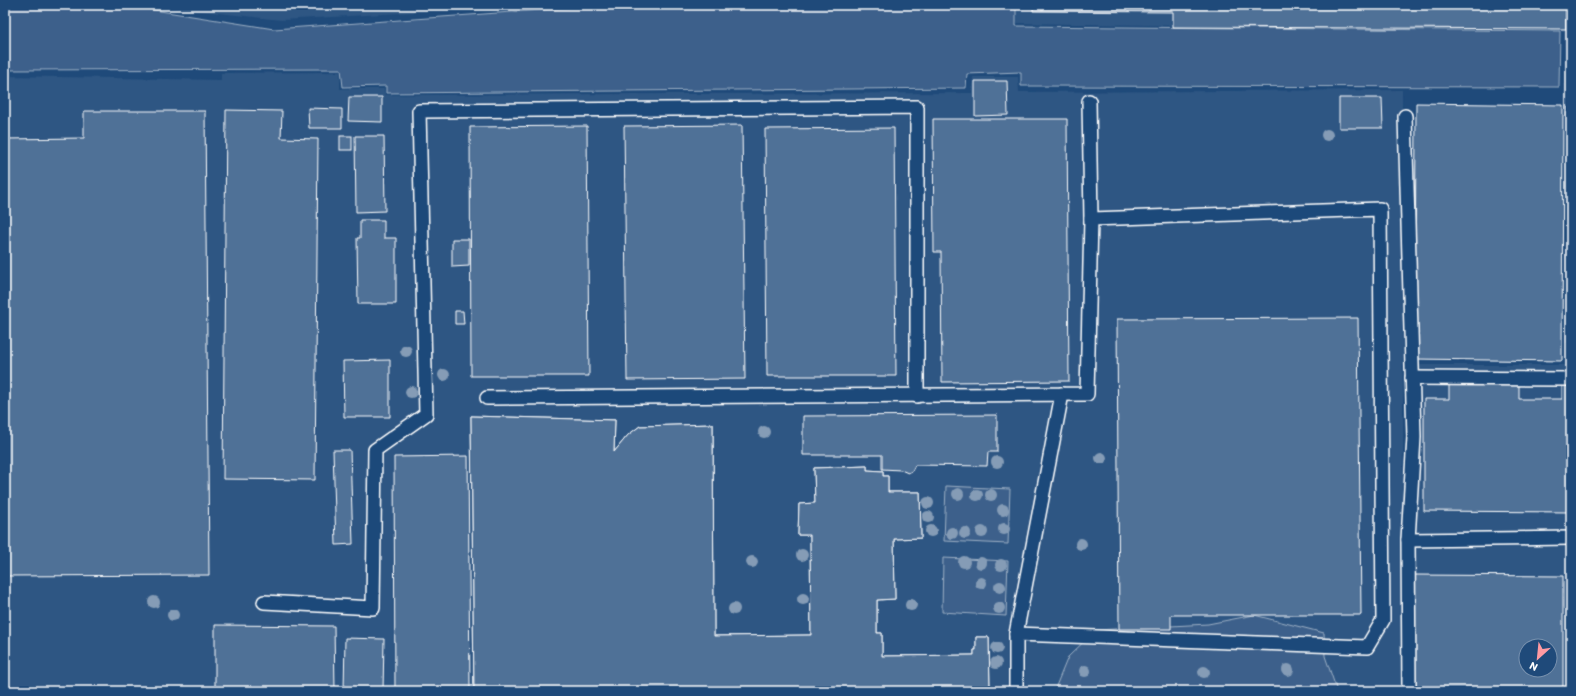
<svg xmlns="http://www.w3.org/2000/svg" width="1576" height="696" font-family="Itim,sans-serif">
<rect width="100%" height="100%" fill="#1f4a7a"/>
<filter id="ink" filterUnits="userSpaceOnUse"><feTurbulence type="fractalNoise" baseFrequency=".025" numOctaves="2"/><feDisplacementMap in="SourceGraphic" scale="8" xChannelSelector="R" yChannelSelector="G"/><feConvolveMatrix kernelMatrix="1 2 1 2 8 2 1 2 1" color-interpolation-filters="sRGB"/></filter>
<g filter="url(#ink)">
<g fill="#2e5683" fill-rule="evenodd">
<polygon points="148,5 538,5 281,20"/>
<polygon points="1004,5 1571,5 1571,343 1565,343 1564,31 1004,23"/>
<polygon points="340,72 340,89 384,89 385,95 972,93 973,77 1018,77 1019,92 1402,90 1404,691 5,691 5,76 221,80 221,73"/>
<path d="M1405,365H1571V691H1407ZM1526,646H1550V670H1526Z"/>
</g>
<g fill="#3c618b" stroke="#9eb0c5">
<polygon points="5,5 122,5 274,29 568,8 582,5 1016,5 1016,26 1560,31 1559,87 1021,86 1021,72 967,74 966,88 386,93 386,86 343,87 341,69 5,70"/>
<polygon points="946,486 1010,489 1008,544 944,541"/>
<polygon points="943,558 1008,561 1006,616 942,612"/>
<polygon points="1254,615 1324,633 1325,656 1337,691 1054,691 1068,657 1096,630 1208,624"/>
</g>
<g fill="#507197" stroke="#fff" fill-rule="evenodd">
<polygon points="1033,5 1566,5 1566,29 1173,27 1173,12 1033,11"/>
<polygon points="975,81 1007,81 1008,115 975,116"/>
<polygon points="349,97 382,97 382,122 348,121"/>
<polygon points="1339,98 1382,98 1383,128 1339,128"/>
<polygon points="1416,103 1563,105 1562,361 1415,359"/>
<polygon points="1568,107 1571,107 1571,191 1569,191"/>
<polygon points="308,108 342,109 342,128 309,128"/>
<polygon points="226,110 282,111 281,138 318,139 315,480 223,479"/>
<polygon points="84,111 205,111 209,575 5,576 5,139 84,138"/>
<polygon points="933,119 1067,119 1069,381 942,382 941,252 934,252"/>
<polygon points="742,125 745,379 627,380 624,126"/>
<polygon points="587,126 589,376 471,376 470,127"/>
<polygon points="894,128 896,376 767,376 765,129"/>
<rect x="340" y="136" width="12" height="14"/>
<polygon points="355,136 384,136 385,211 356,212"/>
<polygon points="360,220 384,220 384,238 396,238 396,304 358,304 357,238 360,238"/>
<polygon points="452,239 469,239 469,266 452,267"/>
<polygon points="455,311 463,311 464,324 455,324"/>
<polygon points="1358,318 1361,615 1171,615 1171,629 1119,629 1117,319"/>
<polygon points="390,360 390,417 344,417 343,361"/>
<polygon points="1562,382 1571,382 1571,512 1424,511 1424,399 1449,399 1449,384 1519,385 1519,399 1562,399"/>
<polygon points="997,415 997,452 988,452 987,466 915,465 912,471 908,473 901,470 882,469 882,455 803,455 803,416"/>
<path d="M471,416L615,420L614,452L628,435L640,426L713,424L714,636L811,635L810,535H798L799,504L815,503L814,468L867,466V470L883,471V476H888V492H920L921,538L894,539L895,599L877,600V633H882V656L974,655V650H976V637H989L990,691H474ZM636,441L637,597L624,598V453ZM622,612H639V682H623Z"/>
<polygon points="471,416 615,420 614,452 628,435 640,426 713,424 714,636 811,635 810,535 798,535 799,504 815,503 814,468 867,466 867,470 883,471 883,476 888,476 888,492 920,492 921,538 894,539 895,599 877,600 877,633 882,633 882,656 974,655 974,650 976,650 976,637 989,637 990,691 474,691"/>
<polygon points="333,450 350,450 353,544 336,545"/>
<polygon points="468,456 470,691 395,691 394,457"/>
<rect x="1568" y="573" width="3" height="118"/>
<path d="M1415,575L1563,576V691H1415ZM1526,646H1550V670H1526Z"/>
<polygon points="215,625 334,626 335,691 215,691"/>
<polygon points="345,638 384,639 383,691 344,691"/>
<polygon points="149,688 149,691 5,691 5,689"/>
</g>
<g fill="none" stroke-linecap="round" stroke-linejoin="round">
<defs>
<g id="service">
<polyline points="1405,116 1414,437 1408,540 1409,691"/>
<polyline points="1412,378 1571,379"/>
<polyline points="487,398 1087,394 1091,219 1089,101"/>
<polyline points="1408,540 1571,538"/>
<polyline points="264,602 373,608 375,450 426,414 419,111 917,107 917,396"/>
<polyline points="1016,634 1367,647 1383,620 1380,209 1091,219"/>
<polyline points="1016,691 1016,634 1062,394"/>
</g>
</defs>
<use href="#service" stroke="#fff" stroke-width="16"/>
<use href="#service" stroke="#1f4a7a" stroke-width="13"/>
</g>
<g fill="#859cb6">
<circle cx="1327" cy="135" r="6"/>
<circle cx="406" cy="351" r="6"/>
<circle cx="444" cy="375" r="6"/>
<circle cx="411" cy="392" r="6"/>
<circle cx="764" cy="432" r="6"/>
<circle cx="1101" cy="458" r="6"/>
<circle cx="997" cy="462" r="6"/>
<circle cx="958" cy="494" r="6"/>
<circle cx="977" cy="495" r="6"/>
<circle cx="991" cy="495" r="6"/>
<circle cx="928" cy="503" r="6"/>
<circle cx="1003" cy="510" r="6"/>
<circle cx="928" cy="517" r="6"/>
<circle cx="1004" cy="529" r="6"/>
<circle cx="931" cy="531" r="6"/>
<circle cx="982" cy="532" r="6"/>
<circle cx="952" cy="533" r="6"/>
<circle cx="965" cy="533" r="6"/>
<circle cx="1081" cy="544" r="6"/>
<circle cx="802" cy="555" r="6"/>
<circle cx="752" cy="562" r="6"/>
<circle cx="964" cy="562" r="6"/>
<circle cx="981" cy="563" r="6"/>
<circle cx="1001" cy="565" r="6"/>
<circle cx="981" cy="583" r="6"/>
<circle cx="1000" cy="587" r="6"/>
<circle cx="803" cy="599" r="6"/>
<circle cx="154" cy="602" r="6"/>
<circle cx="911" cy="605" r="6"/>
<circle cx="999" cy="608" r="6"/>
<circle cx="734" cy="609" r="6"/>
<circle cx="173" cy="615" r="6"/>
<circle cx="997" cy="648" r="6"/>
<circle cx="996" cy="663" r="6"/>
<circle cx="1288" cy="670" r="6"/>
<circle cx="1085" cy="671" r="6"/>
<circle cx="1204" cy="672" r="6"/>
</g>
</g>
<rect width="1576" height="696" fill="none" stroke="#1f4a7a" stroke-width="20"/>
<rect x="10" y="10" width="1556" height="676" fill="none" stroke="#fff" stroke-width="1.5" filter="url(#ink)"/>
<g transform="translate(1538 658) rotate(207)"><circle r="19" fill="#1f4a7a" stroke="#7992af"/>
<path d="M0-3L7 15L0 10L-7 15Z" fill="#ff9aa2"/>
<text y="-6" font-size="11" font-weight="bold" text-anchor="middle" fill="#ffffff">N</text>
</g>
</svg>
